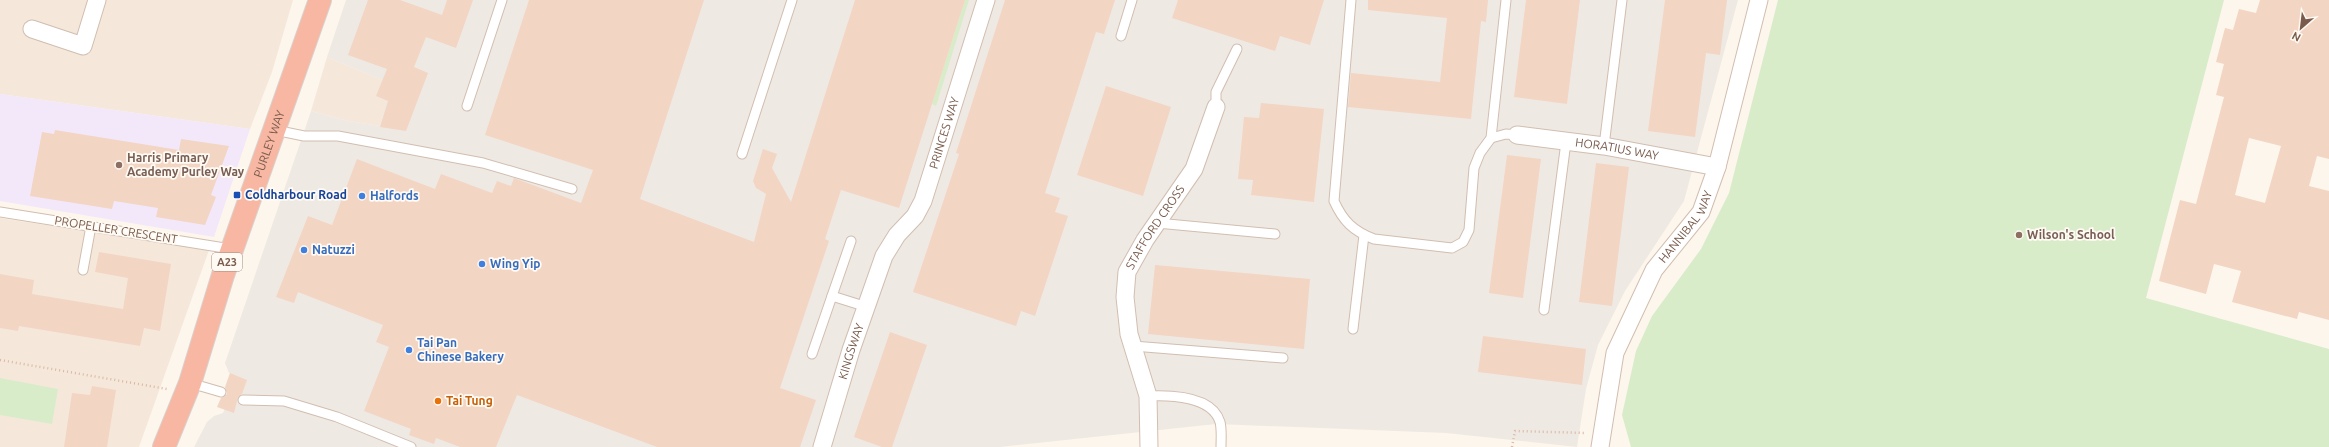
<svg xmlns="http://www.w3.org/2000/svg" width="2329" height="447" font-family="Ubuntu,sans-serif">
<rect width="100%" height="100%" fill="#fdf6ec"/>
<g fill="#f5e8da">
<polygon points="0,0 293,0 272,72 250,129 0,94"/>
<polygon points="327,57 382,80 388,101 380,126 348,121 311,111"/>
<polygon points="0,218 209,250 139,447 0,447"/>
</g>
<polygon fill="#efe9e4" points="346,0 1738,0 1684,201 1625,291 1598,345 1586,389 1577,447 1446,433 1216,424 1000,447 194,447 207,422 214,416 223,413 238,377 229,373 225,363 311,111 348,121 380,126 387,101 376,96 382,80 327,57"/>
<polygon fill="#f3e8fa" points="0,94 250,129 214,237 0,201"/>
<g fill="#d8ecc9">
<polygon points="965,0 969,0 936,106 932,104"/>
<polygon points="1778,0 2224,0 2146,298 2329,349 2329,447 1631,447 1622,415 1636,351 1652,316 1701,249 1729,193"/>
<polygon points="0,378 58,389 52,424 0,415"/>
</g>
<g fill="#f3d5c3" fill-rule="evenodd">
<polygon points="368,0 400,0 442,15 447,0 473,0 456,48 426,37 414,67 428,73 406,131 380,127 388,101 376,96 387,69 348,55"/>
<polygon points="529,0 704,0 640,199 754,242 766,194 756,188 753,181 763,149 777,154 772,168 791,202 855,0 965,0 899,208 841,190 825,239 829,241 780,388 816,400 800,447 657,447 517,395 496,447 460,447 436,438 434,444 409,435 411,429 364,411 389,347 376,342 383,325 298,292 294,303 276,297 308,216 332,225 357,159 435,189 441,174 492,193 497,181 511,186 514,178 581,203 593,170 485,135"/>
<polygon points="1005,0 1115,0 1104,34 1096,32 1045,193 1060,198 1055,212 1068,216 1035,316 1021,311 1016,326 913,292 959,154 956,153"/>
<polygon points="1178,0 1324,0 1310,45 1280,36 1275,51 1172,18"/>
<polygon points="1368,0 1488,0 1486,22 1481,21 1471,119 1348,107 1351,73 1440,82 1447,18 1368,10"/>
<polygon points="1526,0 1580,0 1567,104 1514,97"/>
<polygon points="1665,0 1727,0 1720,55 1706,53 1695,137 1648,131"/>
<path d="M2260,0H2329V159L2317,156L2309,186L2329,191V320L2299,312L2297,319L2232,302L2241,271L2214,264L2206,294L2159,281L2180,200L2196,204L2224,97L2216,95L2224,64L2216,62L2225,28L2233,30L2239,9L2256,13ZM2249,138L2281,146L2265,203L2235,195Z"/>
<polygon points="1106,86 1171,107 1143,196 1077,175"/>
<polygon points="1261,103 1324,109 1314,202 1251,195 1253,180 1238,179 1244,117 1259,118"/>
<polygon points="55,130 179,150 181,139 229,146 211,195 216,197 205,225 156,217 158,208 114,201 112,209 30,196 42,132 54,134"/>
<polygon points="1507,155 1541,159 1523,298 1489,293"/>
<polygon points="1596,163 1629,167 1612,306 1579,302"/>
<polygon points="99,252 171,264 160,331 144,328 140,346 19,326 18,331 0,328 0,274 34,280 32,294 123,309 128,278 95,272"/>
<polygon points="1155,265 1310,279 1304,349 1148,334"/>
<polygon points="890,332 927,345 892,447 882,447 854,437"/>
<polygon points="1483,336 1586,349 1582,385 1478,372"/>
<polygon points="230,373 247,380 242,394 238,397 234,413 217,407 221,398 227,394 225,387"/>
<polygon points="92,386 116,390 107,447 64,447 72,393 90,395"/>
</g>
<g fill="none" stroke-linecap="round" stroke-linejoin="round">
<defs>
<g id="lane">
<path d="M1351,0L1334,201C1343,221 1353,231 1374,239L1452,248L1463,242L1469,230L1474,168L1480,153L1491,138L1506,0"/>
<polyline points="1121,36 1132,0"/>
<polyline points="467,106 502,0"/>
<polyline points="1216,107 1216,92 1237,49"/>
<polyline points="275,130 304,136 338,136 483,163 572,189"/>
<polyline points="1491,138 1506,134 1517,135"/>
<polyline points="1604,146 1622,0"/>
<polyline points="742,154 792,0"/>
<polyline points="0,212 231,249"/>
<polyline points="1157,223 1275,234"/>
<polyline points="851,241 832,296 867,307"/>
<polyline points="83,270 91,226"/>
<polyline points="1544,310 1566,142"/>
<polyline points="1353,329 1364,235"/>
<polyline points="1133,346 1283,358"/>
<polyline points="812,354 832,296"/>
<polyline points="190,383 221,392"/>
<path d="M1148,396C1170,395 1212,396 1220,422C1222,430 1221,439 1221,447"/>
<polyline points="243,400 284,401 337,417 411,447"/>
</g>
<g id="street">
<polyline points="32,29 83,46 97,0"/>
<path id="s1" d="M1517,135L1604,146L1717,167"/>
<path id="s2" d="M822,447L851,350L884,256L897,235L915,216L923,201L986,0"/>
<path id="s3" d="M1149,447L1148,396L1129,334L1125,297L1127,272L1145,240L1194,169L1216,107"/>
<path id="s4" d="M1600,447L1615,353L1654,270L1701,212L1717,167L1759,0"/>
</g>
<g id="highway">
<path id="s5" d="M164,447L190,383L223,275L320,0"/>
</g>
</defs>
<use href="#lane" stroke="#d1beb0" stroke-width="11"/>
<use href="#street" stroke="#d1beb0" stroke-width="19"/>
<use href="#highway" stroke="#dad1cd" stroke-width="24"/>
<g stroke="#d9b8a5" stroke-width="2.5" stroke-dasharray="1 3" stroke-linecap="butt">
<polyline points="0,360 167,389"/>
<polyline points="1512,447 1515,431 1586,433"/>
</g>
<use href="#lane" stroke="#fff" stroke-width="9"/>
<use href="#street" stroke="#fff" stroke-width="17"/>
<use href="#highway" stroke="#f7b7a3" stroke-width="22"/>
</g>
<g fill="#8d6e63" stroke="#fffaf3" stroke-width="1.5">
<circle cx="119" cy="165" r="4"/>
<circle cx="2019" cy="235" r="4"/>
</g>
<rect fill="#1a4fb4" stroke="#fffaf3" stroke-width="1.5" x="233" y="191" width="8" height="8" rx="2"/>
<g fill="#3f7fe0" stroke="#fffaf3" stroke-width="1.5">
<circle cx="362" cy="196" r="4"/>
<circle cx="304" cy="250" r="4"/>
<circle cx="482" cy="264" r="4"/>
<circle cx="409" cy="350" r="4"/>
</g>
<circle fill="#e8710a" stroke="#fffaf3" stroke-width="1.5" cx="438" cy="401" r="4"/>
<g text-anchor="middle" stroke-width="3.5" stroke-linejoin="round" paint-order="stroke">
<rect fill="#fffaf3" stroke="#a28b7f" stroke-width="1" x="212" y="253" width="30" height="18" rx="3"/>
<g font-size="11" font-weight="bold" fill="#7a5c4d">
<text x="227" y="266">A23</text>
</g>
<g font-size="12" fill="#7a5c4d" stroke="#fffaf3">
<text dy="4" stroke="none"><textPath href="#s2" startOffset="340">PRINCES WAY</textPath></text>
<text dy="4" stroke="none"><textPath href="#s5" startOffset="321">PURLEY WAY</textPath></text>
<text dy="4" stroke="none"><textPath href="#s1" startOffset="101">HORATIUS WAY</textPath></text>
<text dy="4" stroke="none"><textPath href="#s4" startOffset="241">HANNIBAL WAY</textPath></text>
<text dy="4" stroke="none"><textPath href="#s3" startOffset="231">STAFFORD CROSS</textPath></text>
<text transform="translate(116 230) rotate(9)" y="4">PROPELLER CRESCENT</text>
<text dy="4" stroke="none"><textPath href="#s2" startOffset="100">KINGSWAY</textPath></text>
</g>
<g font-size="12" font-weight="bold" fill="#785e54" stroke="#fffaf3" text-anchor="start">
<text x="127" y="162">Harris Primary<tspan x="127" dy="14">Academy Purley Way</tspan></text>
<text x="2027" y="239">Wilson's School</text>
</g>
<g font-size="12" font-weight="bold" fill="#164399" stroke="#fffaf3" text-anchor="start">
<text x="245" y="199">Coldharbour Road</text>
</g>
<g font-size="12" font-weight="bold" fill="#366cbe" stroke="#fffaf3" text-anchor="start">
<text x="370" y="200">Halfords</text>
<text x="312" y="254">Natuzzi</text>
<text x="490" y="268">Wing Yip</text>
<text x="417" y="347">Tai Pan<tspan x="417" dy="14">Chinese Bakery</tspan></text>
</g>
<g font-size="12" font-weight="bold" fill="#c56008" stroke="#fffaf3" text-anchor="start">
<text x="446" y="405">Tai Tung</text>
</g>
</g>
<g transform="translate(2301 28) rotate(208)" stroke="#fffaf3" stroke-width="3" paint-order="stroke">
<path d="M0-3L7 15L0 10L-7 15Z" fill="#7a5c4d"/>
<text y="-6" font-size="11" font-weight="bold" text-anchor="middle" fill="#7a5c4d">N</text>
</g>
</svg>
